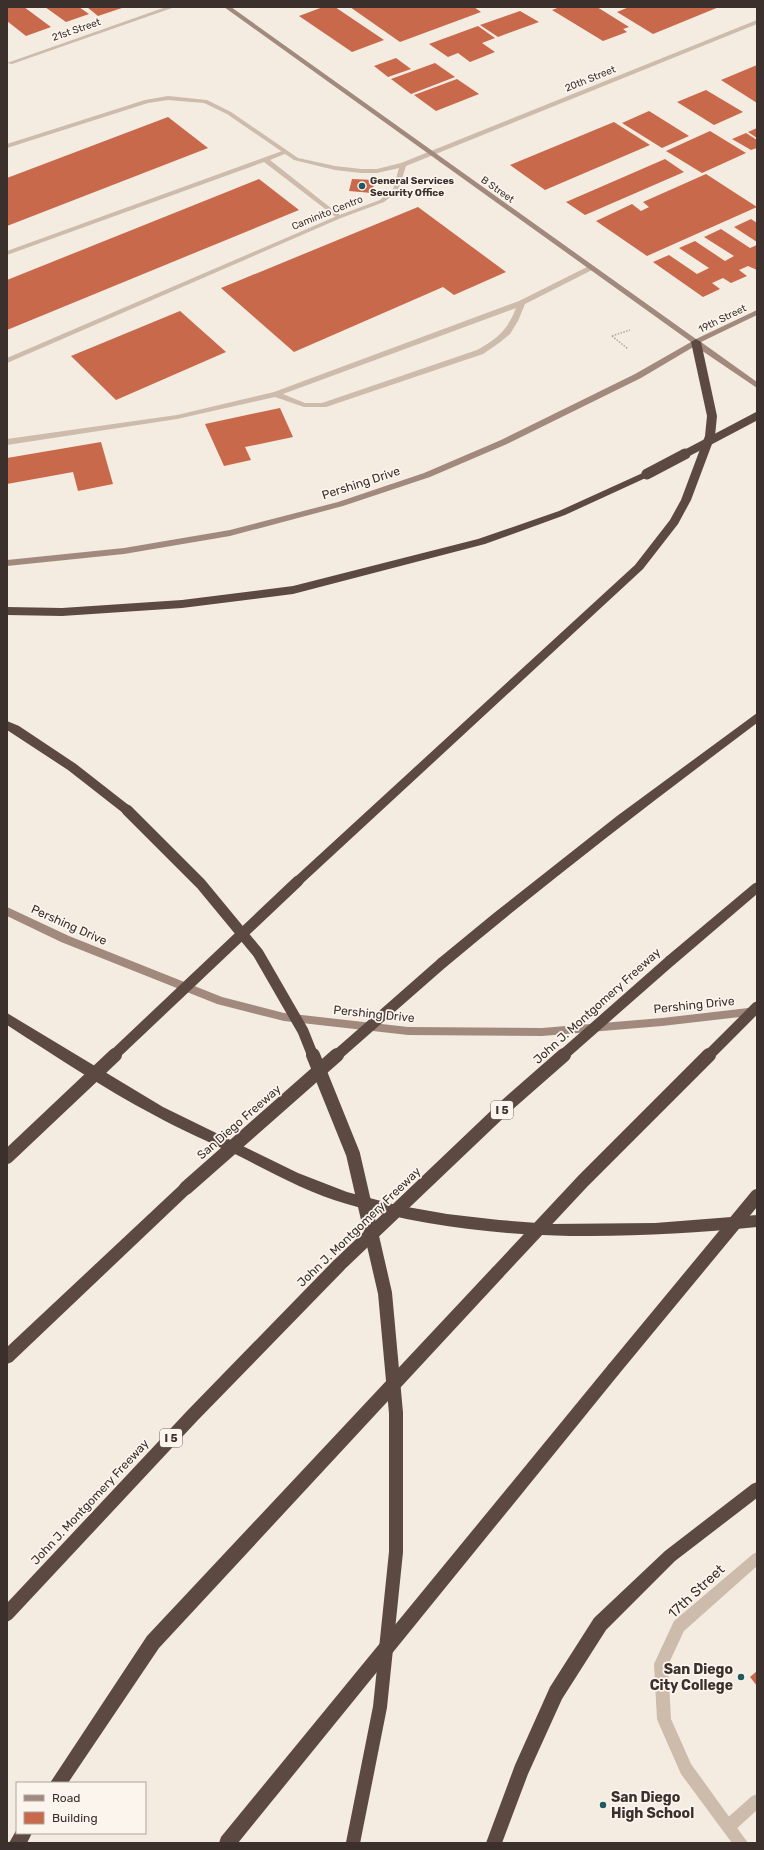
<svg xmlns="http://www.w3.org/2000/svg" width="764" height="1850" font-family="Rubik,sans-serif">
<rect width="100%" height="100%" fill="#f4ebe1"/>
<g fill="#c8694b">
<polygon points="7,7 24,7 51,27 26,36 7,21"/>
<polygon points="45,7 79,7 89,14 66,22"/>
<polygon points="87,7 125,7 98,16"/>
<polygon points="323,7 335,7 384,40 352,52 299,16"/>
<polygon points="350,7 474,7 481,12 400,42"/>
<polygon points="560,7 597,7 629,27 623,29 627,32 603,41 552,10"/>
<polygon points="629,7 719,7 653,34 617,12"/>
<polygon points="520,11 539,22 498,37 480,25"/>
<polygon points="478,26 495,38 482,43 495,52 470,62 458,53 448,57 429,44"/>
<polygon points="396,58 411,69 388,77 374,66"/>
<polygon points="435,63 455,77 411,94 391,79"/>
<polygon points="757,65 757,103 721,80"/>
<polygon points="457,79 479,94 436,111 414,95"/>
<polygon points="706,90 743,112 714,125 677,102"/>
<polygon points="649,111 689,136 662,148 622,123"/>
<polygon points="168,117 208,148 7,226 7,178"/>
<polygon points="614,122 650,145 545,190 510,165"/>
<polygon points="757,128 757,138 748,132"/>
<polygon points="710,131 746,153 702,173 666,151"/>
<polygon points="746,133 757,140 757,148 751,150 732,139"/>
<polygon points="665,159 684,172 585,215 566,202"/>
<polygon points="706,174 757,207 647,256 596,221 632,204 641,211 649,207 643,202"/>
<polygon points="259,179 299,210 7,330 7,280"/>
<polygon points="352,179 375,180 372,193 349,191"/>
<polygon points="418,207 506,272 454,295 443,287 294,352 221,288"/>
<polygon points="751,219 757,223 757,242 734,227"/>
<polygon points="721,229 750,248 757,245 757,270 748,266 739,270 747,276 731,283 723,278 712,283 720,289 703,297 653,262 669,255 697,274 709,268 679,248 695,241 725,261 734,256 704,237"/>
<polygon points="180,311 226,352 116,400 71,356"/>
<polygon points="280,408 293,437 245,447 251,460 224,466 205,424"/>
<polygon points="101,442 113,484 78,491 73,472 7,484 7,458"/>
<polygon points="757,1671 757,1686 750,1677"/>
</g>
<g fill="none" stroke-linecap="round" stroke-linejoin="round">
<g stroke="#b9a596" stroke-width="1.5" stroke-dasharray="1.5 1.5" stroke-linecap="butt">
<polyline points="612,336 628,349"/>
<polyline points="612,336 630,330"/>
</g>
<g fill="#cdbbac" fill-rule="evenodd">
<polygon points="166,7 175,7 12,64 7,63"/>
<polygon points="285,150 288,152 287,153 270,160 341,216 341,218 337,218 264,162 7,255 7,251"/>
<path d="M589,266L596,268L525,304L518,321L510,334L499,343L483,354L326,407H304L275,397L177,419L7,445V439L177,415L274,392L519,301ZM516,308C507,331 498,338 477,350L322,403H305L283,394Z"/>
<polygon points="757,1794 757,1810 734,1831 729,1833 724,1831 722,1826 724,1821 752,1796"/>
</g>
<g fill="#cdbbac" fill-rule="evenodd">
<polygon points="757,20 757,24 406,166 398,191 384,202 341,218 7,363 7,358 337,216 380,200 393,189 399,168 377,173 361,173 335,170 294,160 227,114 204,103 168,100 148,103 7,148 7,144 145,100 168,96 207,100 231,112 298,158 335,166 361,169 377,169 401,163"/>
<polygon points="757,1552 757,1566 684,1631 668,1665 671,1719 691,1764 748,1843 732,1843 681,1774 659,1724 657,1719 654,1664 674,1621 753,1554"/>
</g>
<g fill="#a18a7d" fill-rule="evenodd">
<polygon points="224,7 231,7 696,339 757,310 757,315 701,342 757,382 757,388 695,346 641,378 507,444 430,477 343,506 230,536 124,554 7,566 7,560 124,548 230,530 338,502 424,473 501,440 635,374 691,342"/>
<polygon points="7,907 69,936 222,997 284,1013 408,1027 542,1028 662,1018 757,1007 757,1015 662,1026 542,1036 408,1035 284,1021 217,1004 61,942 7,916"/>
</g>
<g fill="#5c4a42" fill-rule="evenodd">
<polygon points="696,339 701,342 717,416 715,436 691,500 678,524 643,569 302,884 294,884 292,881 294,878 635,565 670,520 681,500 705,436 707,416 691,342"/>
<polygon points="647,471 652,474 650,476 565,515 485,544 293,594 182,608 62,616 7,615 7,607 62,608 182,600 293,586 478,539 559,511"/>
<path d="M757,713V723C652,802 547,882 446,967L442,968L438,967L436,963L438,959L494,913L617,816Z"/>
<polygon points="7,721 19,726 76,764 131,807 133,810 131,813 123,813 68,770 7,730"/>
<polygon points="757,882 757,894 674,965 670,966 666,965 664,961 666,957 753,884"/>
<path d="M7,1013L163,1107L298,1173L347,1192L396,1205L447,1214L499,1220L550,1224L655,1223L757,1215V1227C620,1240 481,1244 347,1204C308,1193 273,1173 237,1155C209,1142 181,1130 154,1115C103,1088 55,1056 7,1025Z"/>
<polygon points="186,1182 191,1184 193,1188 191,1192 12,1362 7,1364 7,1347 181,1184"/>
<polygon points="339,1259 344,1260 346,1265 344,1270 197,1421 12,1619 7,1622 7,1603 187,1411 334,1260"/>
<polygon points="498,1266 503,1267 505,1272 503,1277 159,1648 68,1783 50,1783 147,1636 493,1267"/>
<polygon points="614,1362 619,1364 621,1369 619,1374 238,1843 219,1843 221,1837 609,1364"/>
<polygon points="757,1482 757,1498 675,1561 606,1630 562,1699 528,1774 502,1843 486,1843 515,1765 550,1687 594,1618 665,1551 752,1484"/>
<polygon points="17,1829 17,1833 32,1833 27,1843 9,1843"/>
</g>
<polyline stroke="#5c4a42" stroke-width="8" points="683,455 757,416"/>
<g stroke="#5c4a42" stroke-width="11">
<polyline points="647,474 685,454"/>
<polyline points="127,810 201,884 258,953 303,1031 313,1056"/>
<polyline points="113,1056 298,881"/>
<polyline points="336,1056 442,963"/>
<polyline points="562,1056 670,961"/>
<polyline points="708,1056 757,1007"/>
</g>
<g stroke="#5c4a42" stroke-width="14">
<polyline points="313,1055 353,1154 385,1293 396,1413 396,1552 380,1707 353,1843"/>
<polyline points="7,1157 115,1055"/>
<polyline points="186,1188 337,1055"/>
<polyline points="339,1265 507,1105 564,1055"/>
<polyline points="498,1272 583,1181 709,1055"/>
<polyline points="614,1369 757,1196"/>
</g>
</g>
<g fill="#1f5a5e" stroke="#fbf5ee" stroke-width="1.5">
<circle cx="362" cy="186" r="4"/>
<circle cx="741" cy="1677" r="4"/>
<circle cx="603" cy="1805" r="4"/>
</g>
<g text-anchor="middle" stroke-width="3.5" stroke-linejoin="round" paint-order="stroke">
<g font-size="10" fill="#3b302b" stroke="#fbf5ee">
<text transform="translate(76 29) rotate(-19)" y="4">21st Street</text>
<text transform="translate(590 78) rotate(-22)" y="4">20th Street</text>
<text transform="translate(498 189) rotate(35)" y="4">B Street</text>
<text transform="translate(327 212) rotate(-22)" y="4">Caminito Centro</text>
<text transform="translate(722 318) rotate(-26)" y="4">19th Street</text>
</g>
<g font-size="10" font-weight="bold" fill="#3b302b" stroke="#fbf5ee" text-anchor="start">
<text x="370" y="184">General Services<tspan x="370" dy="12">Security Office</tspan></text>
</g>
<g fill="#fbf5ee" stroke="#756b66" stroke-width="1">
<rect x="491" y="1101" width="22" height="18" rx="3"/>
<rect x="160" y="1429" width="22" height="18" rx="3"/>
</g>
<g font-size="11" font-weight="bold" fill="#3b302b">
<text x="502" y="1114">I 5</text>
<text x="171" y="1442">I 5</text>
</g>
<g font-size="12" fill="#3b302b" stroke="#fbf5ee">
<text transform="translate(361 483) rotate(-18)" y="4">Pershing Drive</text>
<text transform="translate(69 925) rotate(24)" y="4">Pershing Drive</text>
<text transform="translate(694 1005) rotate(-6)" y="4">Pershing Drive</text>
<text transform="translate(597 1006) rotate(-42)" y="4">John J. Montgomery Freeway</text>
<text transform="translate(374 1014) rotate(6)" y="4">Pershing Drive</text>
<text transform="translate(239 1122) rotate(-41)" y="4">San Diego Freeway</text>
<text transform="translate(359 1227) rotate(-44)" y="4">John J. Montgomery Freeway</text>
<text transform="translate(90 1502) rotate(-47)" y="4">John J. Montgomery Freeway</text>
</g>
<g font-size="14" fill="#3b302b" stroke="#fbf5ee">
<text transform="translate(696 1591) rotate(-43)" y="5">17th Street</text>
</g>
<g font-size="14" font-weight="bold" fill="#3b302b" stroke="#fbf5ee" text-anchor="end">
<text x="733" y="1674">San Diego<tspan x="733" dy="16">City College</tspan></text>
<text x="611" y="1802" text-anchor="start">San Diego<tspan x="611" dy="16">High School</tspan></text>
</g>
</g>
<rect width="764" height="1850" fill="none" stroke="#3b302b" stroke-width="16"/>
<rect x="16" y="1782" width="130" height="52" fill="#fbf5ee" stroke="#aea6a0"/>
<rect x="24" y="1795" width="20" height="6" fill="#a18a7d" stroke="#aea6a0"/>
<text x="52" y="1802" font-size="12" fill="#3b302b">Road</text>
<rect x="24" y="1812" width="20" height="12" fill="#c8694b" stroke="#aea6a0"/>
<text x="52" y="1822" font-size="12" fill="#3b302b">Building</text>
</svg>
